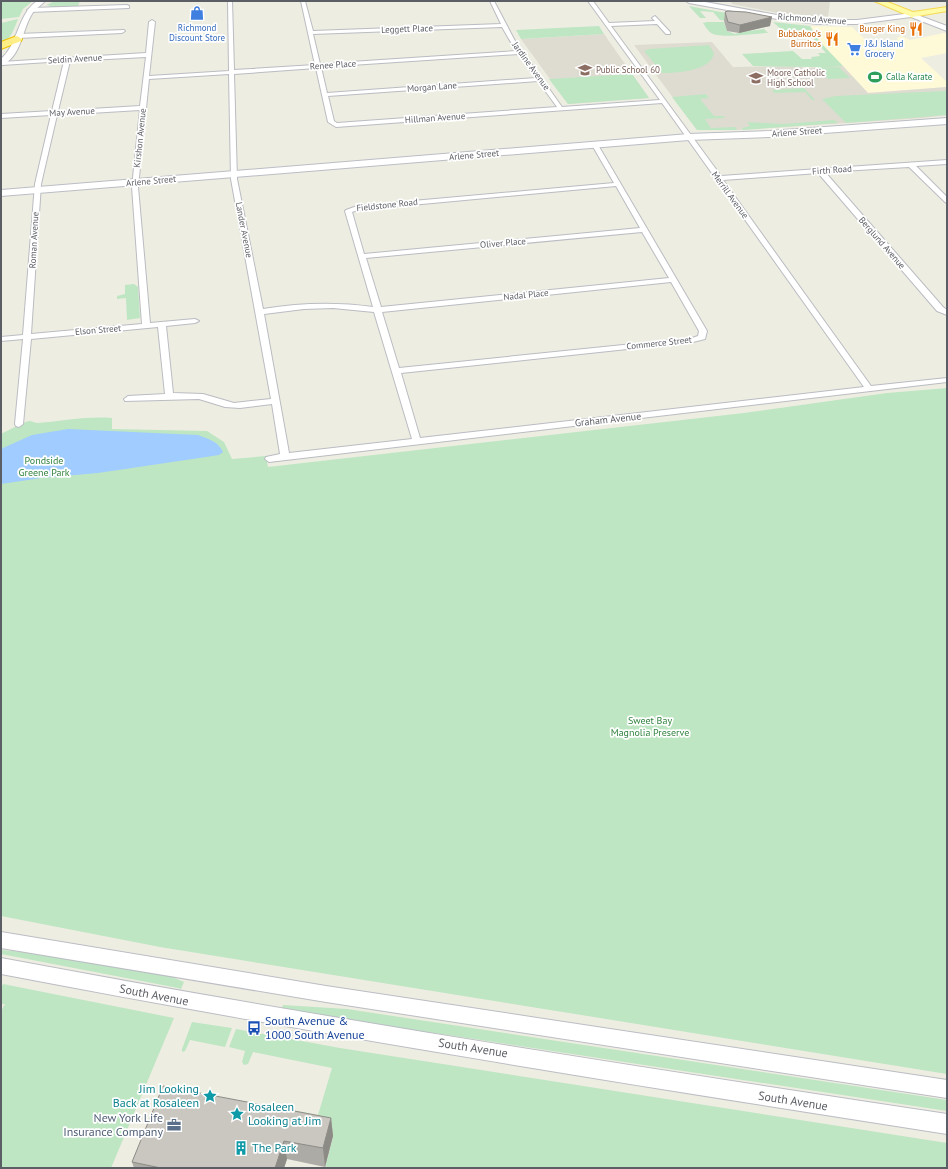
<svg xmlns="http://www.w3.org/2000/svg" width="948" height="1169" font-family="'PT Sans',sans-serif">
<rect width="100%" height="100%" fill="#eeede2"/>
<polygon fill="#fefad7" points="811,26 852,27 868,42 898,40 897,38 901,36 910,40 944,33 947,34 947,53 921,58 947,82 947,87 868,93 820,42"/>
<g fill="#dedcd1">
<polygon points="731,1 830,1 828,17 778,13 732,4"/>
<polygon points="604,34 649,98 568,104 521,39"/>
<polygon points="712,42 733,67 801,66 803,68 843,66 868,93 947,87 947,115 923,118 737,130 697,130 634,45"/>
</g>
<g fill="#bee6c3">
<polygon points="1,1 33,1 23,9 19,17 1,19"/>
<polygon points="55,1 80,1 78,6 48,8 51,6 46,5"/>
<polygon points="689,6 731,14 728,21 720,20 713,12 700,11 706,18 700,18"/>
<path d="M18,19C14,29 11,39 1,45V23Z"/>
<path d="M707,22H724L727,31L735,34L741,32L764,29L768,33C756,33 720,39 711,33C708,31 705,26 703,23Z"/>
<path d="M773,22L810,26L820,42L843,66L819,68L839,67L850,78L828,79L817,67L753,66L742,54L793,51L802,59H812L811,57L820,56L818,53H826C812,37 808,27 783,31Z"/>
<polygon points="599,26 604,34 521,39 516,30"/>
<path d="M709,45L714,53C712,71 676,73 662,73L644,51L649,49Z"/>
<polygon points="632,74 649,98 568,104 549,79"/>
<polygon points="804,88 815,100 812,100 805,92 774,93 772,90"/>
<polygon points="945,91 947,91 947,115 846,123 822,99 836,96"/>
<polygon points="706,94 709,98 700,99 714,116 723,116 725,118 705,119 711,128 735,127 737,130 697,130 672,97"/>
<polygon points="834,120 838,123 743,130 742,128 750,126 747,122 783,124"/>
<polygon points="134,284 138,287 140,318 127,320 126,298 117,299 117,296 125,294 125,285"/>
<path d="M947,388V1074L160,947L1,916V434C8,431 23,422 29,421C32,421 35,423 38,423C63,421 87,416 112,418V429L207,431L224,442L232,459L266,456L268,467L744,413L887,393Z"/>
<polygon points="1,950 34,953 167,975 184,982 181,989 178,988 1,954"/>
<polygon points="3,984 174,1018 111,1168 1,1168 1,1011 5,1004 1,1004 1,988"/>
<polygon points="283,1005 347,1009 947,1100 947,1111 349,1020 282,1008"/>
<polygon points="192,1022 232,1028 225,1047 190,1040 185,1051 182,1052 182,1049"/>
<polygon points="236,1029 340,1048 947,1143 947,1168 325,1168 333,1137 242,1110 254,1103 318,1115 332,1068 253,1052 248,1064 244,1065 242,1062 245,1051 229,1047"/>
</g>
<path fill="#a1ccff" d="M68,429L198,435C208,439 218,441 223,452L219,455L206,457L98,473L41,478L1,484V450L3,448L32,435Z"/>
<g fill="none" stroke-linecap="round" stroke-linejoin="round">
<defs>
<g id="street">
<path d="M228,1H232L234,70L315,65L301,1H305L313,31L501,24L490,1H494L515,41L562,107L660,100L588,1H593L609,23L655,21L652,18L655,16L670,32V34H666L657,24L611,26L721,176L947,160V164L916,166L947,197V203L945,202L909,167L825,172L943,307L947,310V315L937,311L818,173L723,180L871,386L947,378V382L269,462L265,459L266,457L280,454L272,404L240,408L225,407L199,399L125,401L124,399L128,396L165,394L158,327L31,339L23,424L19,427L16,426L15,424L23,339L1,341V337L23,335L35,184L51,115L1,118V114L52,111L64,61L2,65L1,62L146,53L149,22L152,20L155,22L149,76L229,71ZM502,27L516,51L320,64L313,34ZM518,54L536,78L327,93L321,67ZM146,57L140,106L58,111L70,61ZM316,68L328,122L336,127L662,103L864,387L420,438L401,373L693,342L705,339L707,331L598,145L595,143L592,145L614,183L357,206L346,210L345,211L373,307C336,302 300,303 263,309L237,179L234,74ZM229,74L231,179L271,399L234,403L203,394L173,393L166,326L195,323L199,321L195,319L150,323L138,187L149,79ZM538,81L557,107L337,123L334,121L328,96ZM140,110L132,187L142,324L31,334L41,184L57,115ZM616,186L640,228L364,254L352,212L358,210ZM642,232L669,278L381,307L366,258ZM671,282L699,331L698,336L692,338L399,368L382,312ZM333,308L374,312L412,439L289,453L264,314L304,309Z"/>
<polygon points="127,5 129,6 129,8 30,12 27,10 30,8"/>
<polygon points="124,30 125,31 122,33 18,38 15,36 18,34"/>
</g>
<g id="secondary">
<path d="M37,1H45C41,6 35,8 32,14C22,29 21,59 1,65V59C19,43 17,15 37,1Z"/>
<polygon points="686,1 700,1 777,15 818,20 857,20 912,13 947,26 947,31 911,17 857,24 818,24 777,19 689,3"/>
<polygon points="947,118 947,124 770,137 689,140 1,196 1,190 689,134 770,131"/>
<polygon points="1,932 326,986 947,1080 947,1098 326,1002 1,948"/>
<path d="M1,958C315,1017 631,1066 947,1114V1134C631,1085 315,1034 1,974Z"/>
</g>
<polygon id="primary" points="874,1 885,1 913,12 947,7 947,11 912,17"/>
<polygon id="highway" points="17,36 22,39 21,41 1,49 1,42"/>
</defs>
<use href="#street" stroke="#babcc2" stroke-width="2"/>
<use href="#secondary" stroke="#bbbdc4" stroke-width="2"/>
<use href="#primary" stroke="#f4d955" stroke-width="2"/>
<use href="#highway" stroke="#f0c000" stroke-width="2"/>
<use href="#street" fill="#fff" fill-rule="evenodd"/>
<use href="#secondary" fill="#fff" fill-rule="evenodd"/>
<use href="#primary" fill="#fffba6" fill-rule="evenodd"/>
<use href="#highway" fill="#fe8" fill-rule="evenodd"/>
</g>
<g fill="#adaba5">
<polygon points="725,12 770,26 739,33 727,31 724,21"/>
<polygon points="331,1118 333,1136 325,1167 287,1159 284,1168 134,1168 132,1162"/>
</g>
<g fill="#8d8b86">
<polygon points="772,17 770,26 739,33 740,25"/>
<polygon points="331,1118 333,1136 325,1167 323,1148"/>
<polygon points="284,1141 287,1159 284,1168 275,1168"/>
</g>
<g fill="#c9c7c0" stroke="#8d8b86">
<polygon points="728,11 746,12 772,17 740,25 728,22 725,12"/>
<polygon points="163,1086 331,1118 323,1148 284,1141 275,1168 161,1168 132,1162"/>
</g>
<defs>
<symbol id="shop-bare" viewBox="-9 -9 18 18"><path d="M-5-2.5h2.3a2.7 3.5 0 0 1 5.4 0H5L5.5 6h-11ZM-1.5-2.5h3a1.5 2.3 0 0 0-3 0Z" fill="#3f7fe0" stroke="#fff" stroke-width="2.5" paint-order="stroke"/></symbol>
<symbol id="restaurant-bare" viewBox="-9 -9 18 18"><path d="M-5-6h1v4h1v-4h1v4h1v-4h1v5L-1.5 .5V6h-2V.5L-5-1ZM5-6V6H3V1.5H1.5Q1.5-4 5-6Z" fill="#e8710a" stroke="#fff" stroke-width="2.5" paint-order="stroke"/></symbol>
<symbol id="supermarket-bare" viewBox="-9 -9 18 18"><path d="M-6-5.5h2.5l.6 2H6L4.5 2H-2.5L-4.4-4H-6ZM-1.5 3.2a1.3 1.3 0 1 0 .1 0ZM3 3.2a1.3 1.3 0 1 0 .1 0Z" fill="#3f7fe0" stroke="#fff" stroke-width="2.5" paint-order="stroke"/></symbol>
<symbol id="school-bare" viewBox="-9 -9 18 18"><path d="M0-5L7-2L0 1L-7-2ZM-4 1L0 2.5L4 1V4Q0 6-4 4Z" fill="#8d6e63" stroke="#fff" stroke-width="2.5" paint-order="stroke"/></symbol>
<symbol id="stadium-bare" viewBox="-9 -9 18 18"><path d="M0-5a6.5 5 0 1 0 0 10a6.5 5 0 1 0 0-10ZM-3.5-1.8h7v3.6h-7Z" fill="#2e9e5b" stroke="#fff" stroke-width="2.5" paint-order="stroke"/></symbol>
<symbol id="bus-bare" viewBox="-9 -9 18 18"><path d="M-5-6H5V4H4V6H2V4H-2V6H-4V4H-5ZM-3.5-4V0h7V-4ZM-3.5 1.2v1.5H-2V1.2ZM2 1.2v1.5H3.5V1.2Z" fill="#1a4fb4" stroke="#fff" stroke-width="2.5" paint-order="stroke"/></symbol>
<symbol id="sight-bare" viewBox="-9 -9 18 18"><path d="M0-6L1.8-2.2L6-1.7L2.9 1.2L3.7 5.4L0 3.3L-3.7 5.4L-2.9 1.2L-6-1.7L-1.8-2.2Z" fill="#0f9aa8" stroke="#fff" stroke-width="2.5" paint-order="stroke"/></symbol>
<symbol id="office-bare" viewBox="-9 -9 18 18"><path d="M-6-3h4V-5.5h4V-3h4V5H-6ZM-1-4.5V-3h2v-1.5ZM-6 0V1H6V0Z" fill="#5c6f8a" stroke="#fff" stroke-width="2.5" paint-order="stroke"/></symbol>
<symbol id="building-bare" viewBox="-9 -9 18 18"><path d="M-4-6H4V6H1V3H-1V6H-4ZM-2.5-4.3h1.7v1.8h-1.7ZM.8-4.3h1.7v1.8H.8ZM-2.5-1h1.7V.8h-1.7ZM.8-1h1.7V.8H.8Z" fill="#0f9aa8" stroke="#fff" stroke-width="2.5" paint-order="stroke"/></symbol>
</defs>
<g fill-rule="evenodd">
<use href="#shop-bare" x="187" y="3" width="20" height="20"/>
<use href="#restaurant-bare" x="906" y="19" width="20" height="20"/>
<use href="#restaurant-bare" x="822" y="29" width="20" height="20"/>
<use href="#supermarket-bare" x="844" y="39" width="20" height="20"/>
<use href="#school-bare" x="575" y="60" width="20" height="20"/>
<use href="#stadium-bare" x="865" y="67" width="20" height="20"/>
<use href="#school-bare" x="746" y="68" width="20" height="20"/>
<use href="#bus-bare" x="244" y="1018" width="20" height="20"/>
<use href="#sight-bare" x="200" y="1086" width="20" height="20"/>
<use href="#sight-bare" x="227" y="1104" width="20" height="20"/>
<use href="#office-bare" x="164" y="1115" width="20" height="20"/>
<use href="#building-bare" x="231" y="1138" width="20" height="20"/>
</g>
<g text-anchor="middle" stroke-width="3.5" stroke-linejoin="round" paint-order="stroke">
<g font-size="9" fill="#5b5e64" stroke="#fff">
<text transform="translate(812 19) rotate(4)" y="3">Richmond Avenue</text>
<text transform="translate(407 29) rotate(-2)" y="3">Leggett Place</text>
<text transform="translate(75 59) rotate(-3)" y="3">Seldin Avenue</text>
<text transform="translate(333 65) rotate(-4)" y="3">Renee Place</text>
<text transform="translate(531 66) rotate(54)" y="3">Jardine Avenue</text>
<text transform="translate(432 87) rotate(-4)" y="3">Morgan Lane</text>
<text transform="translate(72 112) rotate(-3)" y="3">May Avenue</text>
<text transform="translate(435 118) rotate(-4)" y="3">Hillman Avenue</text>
<text transform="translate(797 132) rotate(-4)" y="3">Arlene Street</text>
<text transform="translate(140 138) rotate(-84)" y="3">Kirshon Avenue</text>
<text transform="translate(474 155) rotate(-5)" y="3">Arlene Street</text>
<text transform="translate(832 170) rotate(-4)" y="3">Firth Road</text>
<text transform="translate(151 181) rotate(-5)" y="3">Arlene Street</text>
<text transform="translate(730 195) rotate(54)" y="3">Merrill Avenue</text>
<text transform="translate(387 205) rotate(-6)" y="3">Fieldstone Road</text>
<text transform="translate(244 230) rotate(79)" y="3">Lander Avenue</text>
<text transform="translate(34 240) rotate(-87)" y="3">Roman Avenue</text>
<text transform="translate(503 243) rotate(-5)" y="3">Oliver Place</text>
<text transform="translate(882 243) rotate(49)" y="3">Berglund Avenue</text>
<text transform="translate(526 295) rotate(-6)" y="3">Nadal Place</text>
<text transform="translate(98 330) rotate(-5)" y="3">Elson Street</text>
<text transform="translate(659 343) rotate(-6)" y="3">Commerce Street</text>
</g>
<g font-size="9" fill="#366cbe" stroke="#fff">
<text x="197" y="31">Richmond<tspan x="197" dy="10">Discount Store</tspan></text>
<text x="865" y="47" text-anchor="start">J&amp;J Island<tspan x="865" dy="10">Grocery</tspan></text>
</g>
<g font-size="9" fill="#c56008" stroke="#fff" text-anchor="end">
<text x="905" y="32">Burger King</text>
<text x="821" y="37">Bubbakoo's<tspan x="821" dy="10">Burritos</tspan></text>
</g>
<g font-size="9" fill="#785e54" stroke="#fff" text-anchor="start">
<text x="596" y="73">Public School 60</text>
<text x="767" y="76">Moore Catholic<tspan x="767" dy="10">High School</tspan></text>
</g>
<g font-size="9" fill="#27864d" stroke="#fff" text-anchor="start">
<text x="886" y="80">Calla Karate</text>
</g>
<g font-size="10" fill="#5b5e64" stroke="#fff">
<text transform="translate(608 419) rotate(-6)" y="4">Graham Avenue</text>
</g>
<g font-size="10" fill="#328340" stroke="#fff">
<text x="44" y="464">Pondside<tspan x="44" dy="12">Greene Park</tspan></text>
<text x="650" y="724">Sweet Bay<tspan x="650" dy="12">Magnolia Preserve</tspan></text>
</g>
<g font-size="12" fill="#5b5e64" stroke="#fff">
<text transform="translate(154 995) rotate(11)" y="4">South Avenue</text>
<text transform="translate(473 1048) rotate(9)" y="4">South Avenue</text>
<text transform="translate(793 1101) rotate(9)" y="4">South Avenue</text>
</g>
<g font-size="12" fill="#164399" stroke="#fff" text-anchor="start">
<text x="265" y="1025">South Avenue &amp;<tspan x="265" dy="14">1000 South Avenue</tspan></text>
</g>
<g font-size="12" fill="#0d838f" stroke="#fff" text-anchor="start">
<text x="199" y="1093" text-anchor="end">Jim Looking<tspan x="199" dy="14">Back at Rosaleen</tspan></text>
<text x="248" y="1111">Rosaleen<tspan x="248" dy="14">Looking at Jim</tspan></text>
<text x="252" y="1152">The Park</text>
</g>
<g font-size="12" fill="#4e5e75" stroke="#fff" text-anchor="end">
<text x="163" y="1122">New York Life<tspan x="163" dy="14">Insurance Company</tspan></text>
</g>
</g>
<rect width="948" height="1169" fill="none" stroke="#5b5e64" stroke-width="4"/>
</svg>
